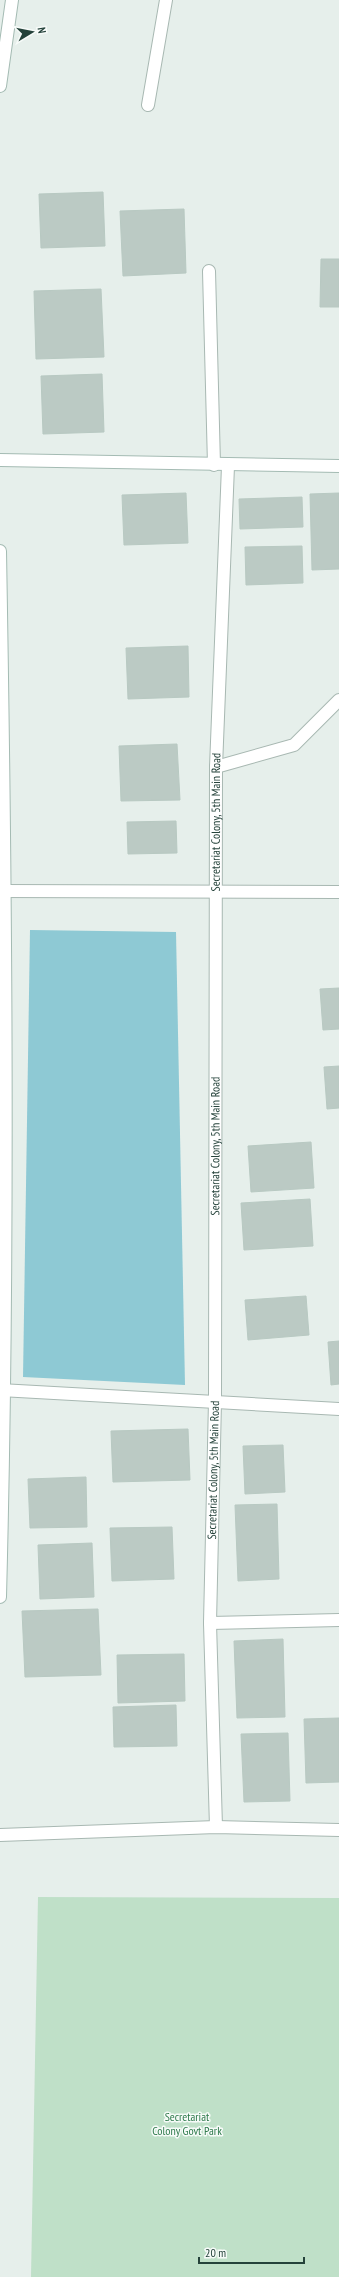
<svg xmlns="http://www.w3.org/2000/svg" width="339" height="2277" font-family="'PT Sans Narrow',sans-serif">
<rect width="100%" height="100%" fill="#e6efeb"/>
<polygon fill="#bfe0c8" points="38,1897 339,1898 339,2277 31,2277"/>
<polygon fill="#8ec9d4" points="30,930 176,932 185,1385 23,1377"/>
<g fill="#bbcac4" stroke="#b8c9c2">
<polygon points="103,192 105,246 41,248 39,194"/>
<polygon points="184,209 186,273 123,276 120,211"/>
<polygon points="321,259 339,259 339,307 320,307"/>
<polygon points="101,289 104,357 36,359 34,291"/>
<polygon points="102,374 104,432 43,434 41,376"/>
<polygon points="186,493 188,543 124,545 122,495"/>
<polygon points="339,493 339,569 312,570 310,494"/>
<polygon points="302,497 303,527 240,529 239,499"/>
<polygon points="302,546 303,583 246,585 245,547"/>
<polygon points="188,646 189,697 128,699 126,648"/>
<polygon points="177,744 180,800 121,801 119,746"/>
<polygon points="176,821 177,853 128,854 127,822"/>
<polygon points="339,988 339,1029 323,1030 320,989"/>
<polygon points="339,1066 339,1108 327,1109 324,1067"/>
<polygon points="311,1142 314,1188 251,1192 248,1146"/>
<polygon points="310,1199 313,1246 244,1250 241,1203"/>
<polygon points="306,1296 309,1335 248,1340 245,1300"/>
<polygon points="339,1341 339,1384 331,1385 328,1342"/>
<polygon points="188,1429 190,1480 113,1482 111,1431"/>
<polygon points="283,1445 285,1492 245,1494 243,1446"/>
<polygon points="86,1477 87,1527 30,1528 28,1479"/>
<polygon points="277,1504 279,1579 238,1581 235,1505"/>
<polygon points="172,1527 174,1579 112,1581 110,1528"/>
<polygon points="92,1543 94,1597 40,1599 38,1545"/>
<polygon points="98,1609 101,1675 25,1677 22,1611"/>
<polygon points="283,1639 285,1717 237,1718 234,1641"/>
<polygon points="184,1654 185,1701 118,1703 117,1655"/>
<polygon points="176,1705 177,1746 114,1747 113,1707"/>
<polygon points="339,1718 339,1782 306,1783 304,1719"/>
<polygon points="288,1733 290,1801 244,1802 241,1734"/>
</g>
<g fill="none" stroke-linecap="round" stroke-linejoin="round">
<defs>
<g id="street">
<polyline points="148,105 166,0"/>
<polyline points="209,271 214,465"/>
<polyline points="216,767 294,745 339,700"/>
<polyline points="0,891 339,892"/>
<polyline points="0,1390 339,1409"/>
<polyline points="210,1623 339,1620"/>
<path id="s1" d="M216,1827L210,1623L215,1401L216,767L228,466"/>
<polyline points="0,1835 216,1827 339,1830"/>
</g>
<g id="secondary">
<polyline points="0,86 12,0"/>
<polyline points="0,460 339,466"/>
<path d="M0,551C6,899 9,1248 0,1597"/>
</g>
</defs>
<use href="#street" stroke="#a8b8b2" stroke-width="14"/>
<use href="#secondary" stroke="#a4bbb3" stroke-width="14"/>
<use href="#street" stroke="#fff" stroke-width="12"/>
<use href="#secondary" stroke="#fff" stroke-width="12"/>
</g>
<g text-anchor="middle" stroke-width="3" stroke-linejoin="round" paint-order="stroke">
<g font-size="12" fill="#24423a" stroke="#f7fbf9">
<text dy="4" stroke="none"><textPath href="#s1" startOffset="1005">Secretariat Colony, 5th Main Road</textPath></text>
<text dy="4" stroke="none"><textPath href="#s1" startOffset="681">Secretariat Colony, 5th Main Road</textPath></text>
<text dy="4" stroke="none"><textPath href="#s1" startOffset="357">Secretariat Colony, 5th Main Road</textPath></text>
</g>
<g font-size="12" fill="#2d7a4b" stroke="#f7fbf9">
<text x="187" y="2121">Secretariat<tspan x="187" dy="14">Colony Govt Park</tspan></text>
</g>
</g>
<g transform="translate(32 32) rotate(80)" stroke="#f7fbf9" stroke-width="3" paint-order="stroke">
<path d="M0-3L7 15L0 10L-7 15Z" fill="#24423a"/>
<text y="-6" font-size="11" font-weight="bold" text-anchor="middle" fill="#24423a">N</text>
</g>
<path d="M199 2257v6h105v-6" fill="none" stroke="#24423a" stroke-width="2"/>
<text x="205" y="2257" font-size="12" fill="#24423a" stroke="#f7fbf9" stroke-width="3" paint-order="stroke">20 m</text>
</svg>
